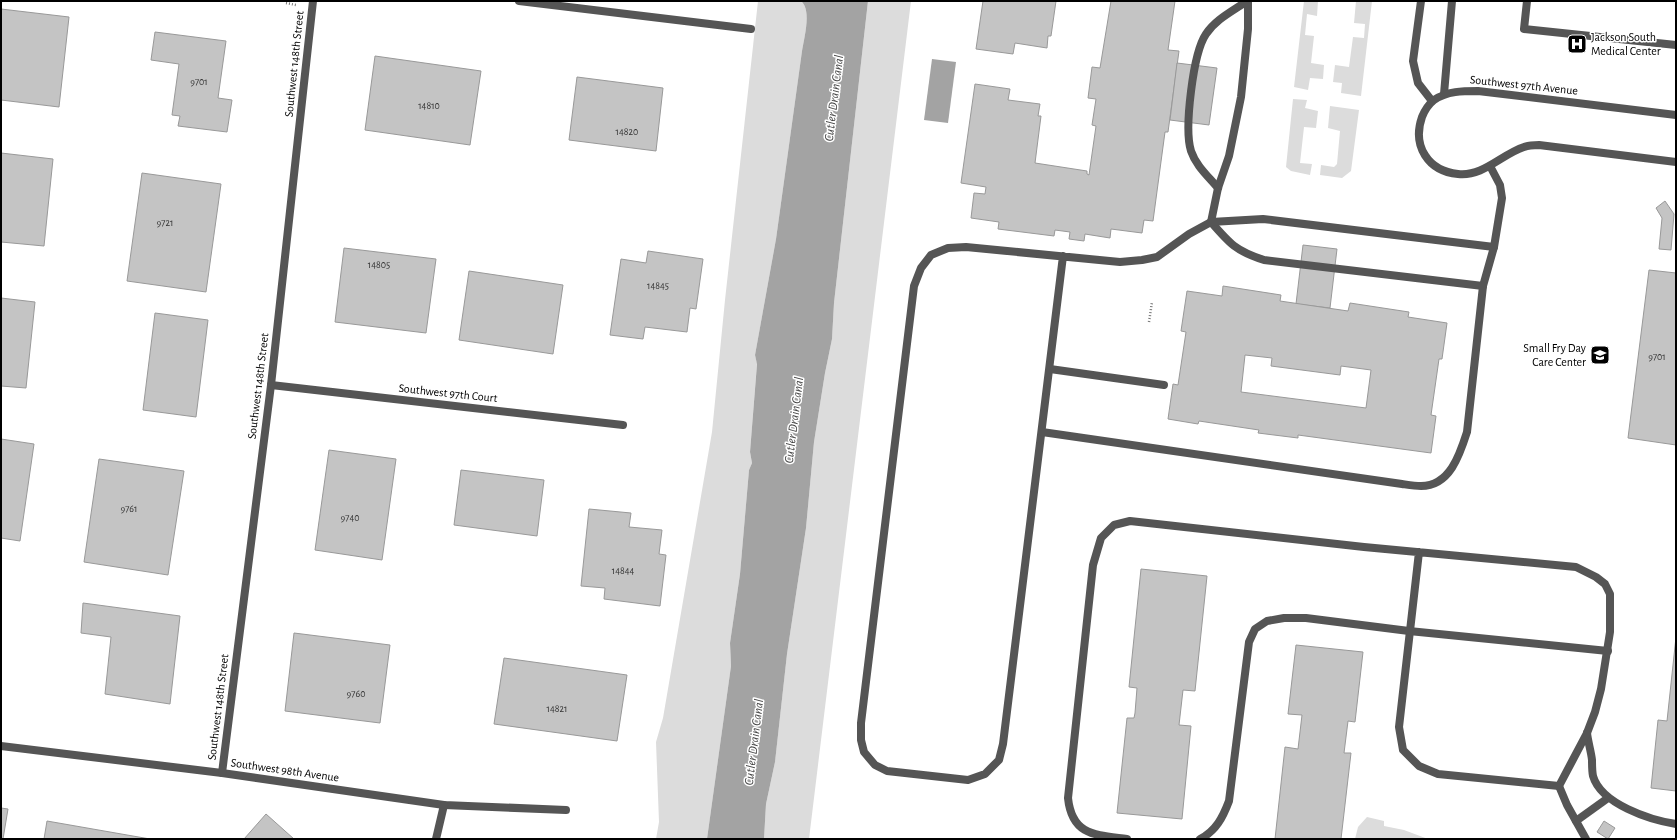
<svg xmlns="http://www.w3.org/2000/svg" width="1677" height="840" font-family="'Alegreya Sans',sans-serif">
<rect width="100%" height="100%" fill="#fff"/>
<g fill="#dcdcdc">
<path d="M758,1H801C812,10 804,38 802,51L776,239L755,355L757,363L750,452L752,463L749,470L740,574L730,643L731,666L707,839H656L659,822L656,742L663,718L712,432L725,300Z"/>
<polygon points="868,1 911,1 809,839 764,839 766,804 775,762 787,654 806,528 814,442 825,373 832,339 834,303"/>
<polygon points="1304,1 1318,1 1317,16 1307,14 1305,35 1314,36 1311,63 1324,65 1323,79 1310,78 1308,90 1294,87"/>
<polygon points="1356,1 1372,1 1361,96 1341,93 1342,83 1333,82 1335,65 1349,67 1353,37 1364,38 1365,24 1354,23"/>
<polygon points="1293,99 1307,100 1305,108 1318,111 1316,128 1304,127 1300,163 1312,164 1310,175 1291,171 1286,167"/>
<polygon points="1330,106 1359,110 1351,171 1342,178 1320,175 1321,165 1334,167 1337,164 1340,131 1328,128"/>
<polygon points="1367,817 1384,821 1384,826 1404,830 1428,839 1355,839 1358,827"/>
</g>
<g fill="#a3a3a3">
<path d="M801,1H868L834,303L832,339L825,373L814,442L806,528L787,654L775,762L766,804L764,839H707L731,666L730,643L740,574L749,470L752,463L750,452L757,364L755,355L776,239L802,51C804,38 812,10 801,1Z"/>
<polygon points="932,59 956,62 948,123 924,120"/>
</g>
<g fill="#c4c4c4" stroke="#999" fill-rule="evenodd">
<polygon points="983,1 1056,1 1051,36 1048,36 1047,48 1015,43 1013,54 976,49"/>
<polygon points="1111,1 1175,1 1168,50 1179,51 1168,132 1165,132 1153,221 1144,220 1142,233 1111,229 1110,238 1085,234 1084,241 1069,239 1070,232 1055,230 1054,236 998,229 999,222 971,218 974,193 985,194 986,187 961,183 975,84 1010,89 1008,100 1040,104 1038,116 1041,116 1035,163 1087,171 1087,174 1089,175 1096,126 1092,125 1096,99 1088,98 1092,67 1100,68"/>
<polygon points="1,9 69,17 59,107 1,100"/>
<polygon points="155,32 226,41 218,98 232,100 227,132 178,126 180,116 172,115 179,64 151,60"/>
<polygon points="375,56 481,71 470,145 365,130"/>
<polygon points="1177,63 1217,68 1209,125 1170,120"/>
<polygon points="577,77 663,88 656,151 569,140"/>
<polygon points="1,153 53,159 44,246 1,242"/>
<polygon points="142,173 221,184 206,292 127,281"/>
<polygon points="1665,201 1674,214 1671,250 1659,249 1662,218 1656,208"/>
<polygon points="1303,245 1337,249 1330,308 1296,304"/>
<polygon points="344,248 436,259 426,333 335,322"/>
<polygon points="648,251 703,259 696,309 690,308 687,332 645,327 643,339 610,335 621,259 646,263"/>
<polygon points="1649,270 1676,273 1676,445 1628,438"/>
<polygon points="469,271 563,285 553,354 459,340"/>
<path d="M1223,286L1281,295L1280,301L1348,311L1350,303L1409,312L1408,317L1447,323L1442,359H1439L1431,415L1436,416L1431,453L1298,435V438L1258,433L1259,430L1199,421L1198,424L1168,419L1173,384L1178,385L1186,332L1181,331L1187,291L1222,296ZM1245,355L1272,358L1271,366L1340,375L1341,366L1371,370L1366,408L1241,392Z"/>
<polygon points="1,298 35,302 26,388 1,386"/>
<polygon points="155,313 208,320 196,417 143,410"/>
<polygon points="1,439 34,444 20,541 1,538"/>
<polygon points="329,450 396,459 382,560 315,550"/>
<polygon points="99,459 184,471 168,575 84,562"/>
<polygon points="461,470 544,480 537,536 454,525"/>
<polygon points="589,509 631,513 629,527 662,530 659,554 666,555 660,606 604,599 605,588 581,586"/>
<polygon points="1141,569 1207,576 1195,691 1183,690 1179,725 1191,726 1182,819 1117,813 1127,718 1134,718 1135,713 1137,688 1129,687"/>
<polygon points="83,603 180,616 170,704 105,694 111,637 81,633"/>
<polygon points="294,633 390,645 380,723 285,711"/>
<polygon points="1676,637 1676,791 1651,788 1658,720 1667,721"/>
<polygon points="1296,645 1363,652 1355,722 1348,721 1344,753 1351,753 1341,839 1275,839 1285,747 1298,749 1302,715 1288,714"/>
<polygon points="504,658 627,675 617,741 494,724"/>
<polygon points="1,808 8,809 3,839 1,839"/>
<polygon points="266,814 294,839 244,839"/>
<polygon points="47,821 150,839 44,839"/>
<polygon points="1604,821 1615,828 1608,839 1597,832"/>
</g>
<g fill="none" stroke-linecap="round" stroke-linejoin="round">
<g stroke="#777" stroke-width="2.5" stroke-dasharray="1 2" stroke-linecap="butt">
<polyline points="286,3 296,5"/>
<polyline points="1149,322 1152,302"/>
</g>
<g stroke="#555" stroke-width="8">
<polyline points="1421,1 1413,61 1418,83 1432,101"/>
<polyline points="1527,1 1524,29 1676,45"/>
<polyline points="1444,94 1452,1"/>
<path d="M1218,188C1209,177 1196,166 1191,151C1184,129 1193,53 1206,34C1216,19 1233,11 1247,1"/>
<path d="M1211,222C1230,244 1236,251 1264,260L1483,286"/>
<polyline points="1211,222 1218,188 1229,156 1241,97 1248,29 1248,1"/>
<polyline points="1063,256 1003,744 999,760 985,774 968,780 887,771 875,765 864,752 861,740 861,723 914,286 921,268 931,255 948,248 966,247 1120,262 1142,260 1157,257 1189,234 1211,222 1263,219 1494,247"/>
<polyline points="1050,369 1164,385"/>
<path d="M1042,432L1402,484C1409,485 1415,486 1421,486C1450,486 1460,454 1467,432L1483,286L1494,247L1502,198L1500,185L1490,166"/>
<path d="M1587,733C1588,742 1591,751 1592,760C1592,765 1592,771 1593,776C1601,804 1650,820 1676,824"/>
<polyline points="1559,786 1567,805 1586,839"/>
<polyline points="1576,821 1608,798"/>
<path d="M1127,839C1096,835 1072,836 1068,798L1093,565L1101,538L1114,525L1130,521L1364,547L1576,567L1596,577L1605,584L1610,594V632L1601,689L1595,712L1587,733L1559,786L1438,774L1419,766L1403,750L1399,727L1419,552"/>
<path d="M1200,839C1216,831 1223,817 1229,801L1249,642L1255,629L1267,621L1284,618H1306L1409,631L1608,651"/>
</g>
<g stroke="#555" stroke-width="8">
<polyline points="519,1 751,29"/>
<path d="M1676,115L1478,91C1463,91 1447,91 1434,100C1429,104 1424,112 1422,117C1412,146 1428,171 1458,174C1483,177 1502,154 1524,147C1529,145 1535,145 1539,145L1676,162"/>
<polyline points="271,385 623,425"/>
<polyline points="1,746 222,773 444,805 566,810"/>
<polyline points="222,773 271,385 313,1"/>
<polyline points="436,839 444,805"/>
</g>
</g>
<defs>
<symbol id="hospital-square" viewBox="-11 -11 22 22"><rect x="-9" y="-9" width="18" height="18" rx="4" fill="#000" stroke="#fff"/><path d="M-5-5h3v3.5h4V-5h3V5h-3V1.5h-4V5h-3Z" fill="#fff"/></symbol>
<symbol id="school-square" viewBox="-11 -11 22 22"><rect x="-9" y="-9" width="18" height="18" rx="4" fill="#000" stroke="#fff"/><path d="M0-5L7-2L0 1L-7-2ZM-4 1L0 2.5L4 1V4Q0 6-4 4Z" fill="#fff"/></symbol>
</defs>
<g fill-rule="evenodd">
<use href="#hospital-square" x="1566" y="33" width="22" height="22"/>
<use href="#school-square" x="1589" y="344" width="22" height="22"/>
</g>
<g text-anchor="middle" stroke-width="3" stroke-linejoin="round" paint-order="stroke">
<g font-size="10" fill="#313131">
<text x="199" y="85">9701</text>
<text x="429" y="109">14810</text>
<text x="627" y="135">14820</text>
<text x="165" y="226">9721</text>
<text x="379" y="268">14805</text>
<text x="658" y="289">14845</text>
<text x="1657" y="360">9701</text>
<text x="129" y="512">9761</text>
<text x="350" y="521">9740</text>
<text x="623" y="574">14844</text>
<text x="356" y="697">9760</text>
<text x="557" y="712">14821</text>
</g>
<g font-size="12" fill="#000" stroke="#fff" text-anchor="start">
<text x="1591" y="41">Jackson South<tspan x="1591" dy="14">Medical Center</tspan></text>
<text x="1586" y="352" text-anchor="end">Small Fry Day<tspan x="1586" dy="14">Care Center</tspan></text>
</g>
<g font-size="12" fill="#000" stroke="#fff">
<text transform="translate(294 64) rotate(-84)" y="4">Southwest 148th Street</text>
<text transform="translate(1524 85) rotate(6)" y="4">Southwest 97th Avenue</text>
<text transform="translate(258 386) rotate(-83)" y="4">Southwest 148th Street</text>
<text transform="translate(448 393) rotate(6)" y="4">Southwest 97th Court</text>
<text transform="translate(218 707) rotate(-83)" y="4">Southwest 148th Street</text>
<text transform="translate(285 770) rotate(8)" y="4">Southwest 98th Avenue</text>
</g>
<g font-size="13" font-style="italic" fill="#444" stroke="#fff">
<text transform="translate(833 98) rotate(-83)" y="5">Cutler Drain Canal</text>
<text transform="translate(793 420) rotate(-83)" y="5">Cutler Drain Canal</text>
<text transform="translate(753 742) rotate(-83)" y="5">Cutler Drain Canal</text>
</g>
</g>
<rect width="1677" height="840" fill="none" stroke="#000000" stroke-width="4"/>
</svg>
